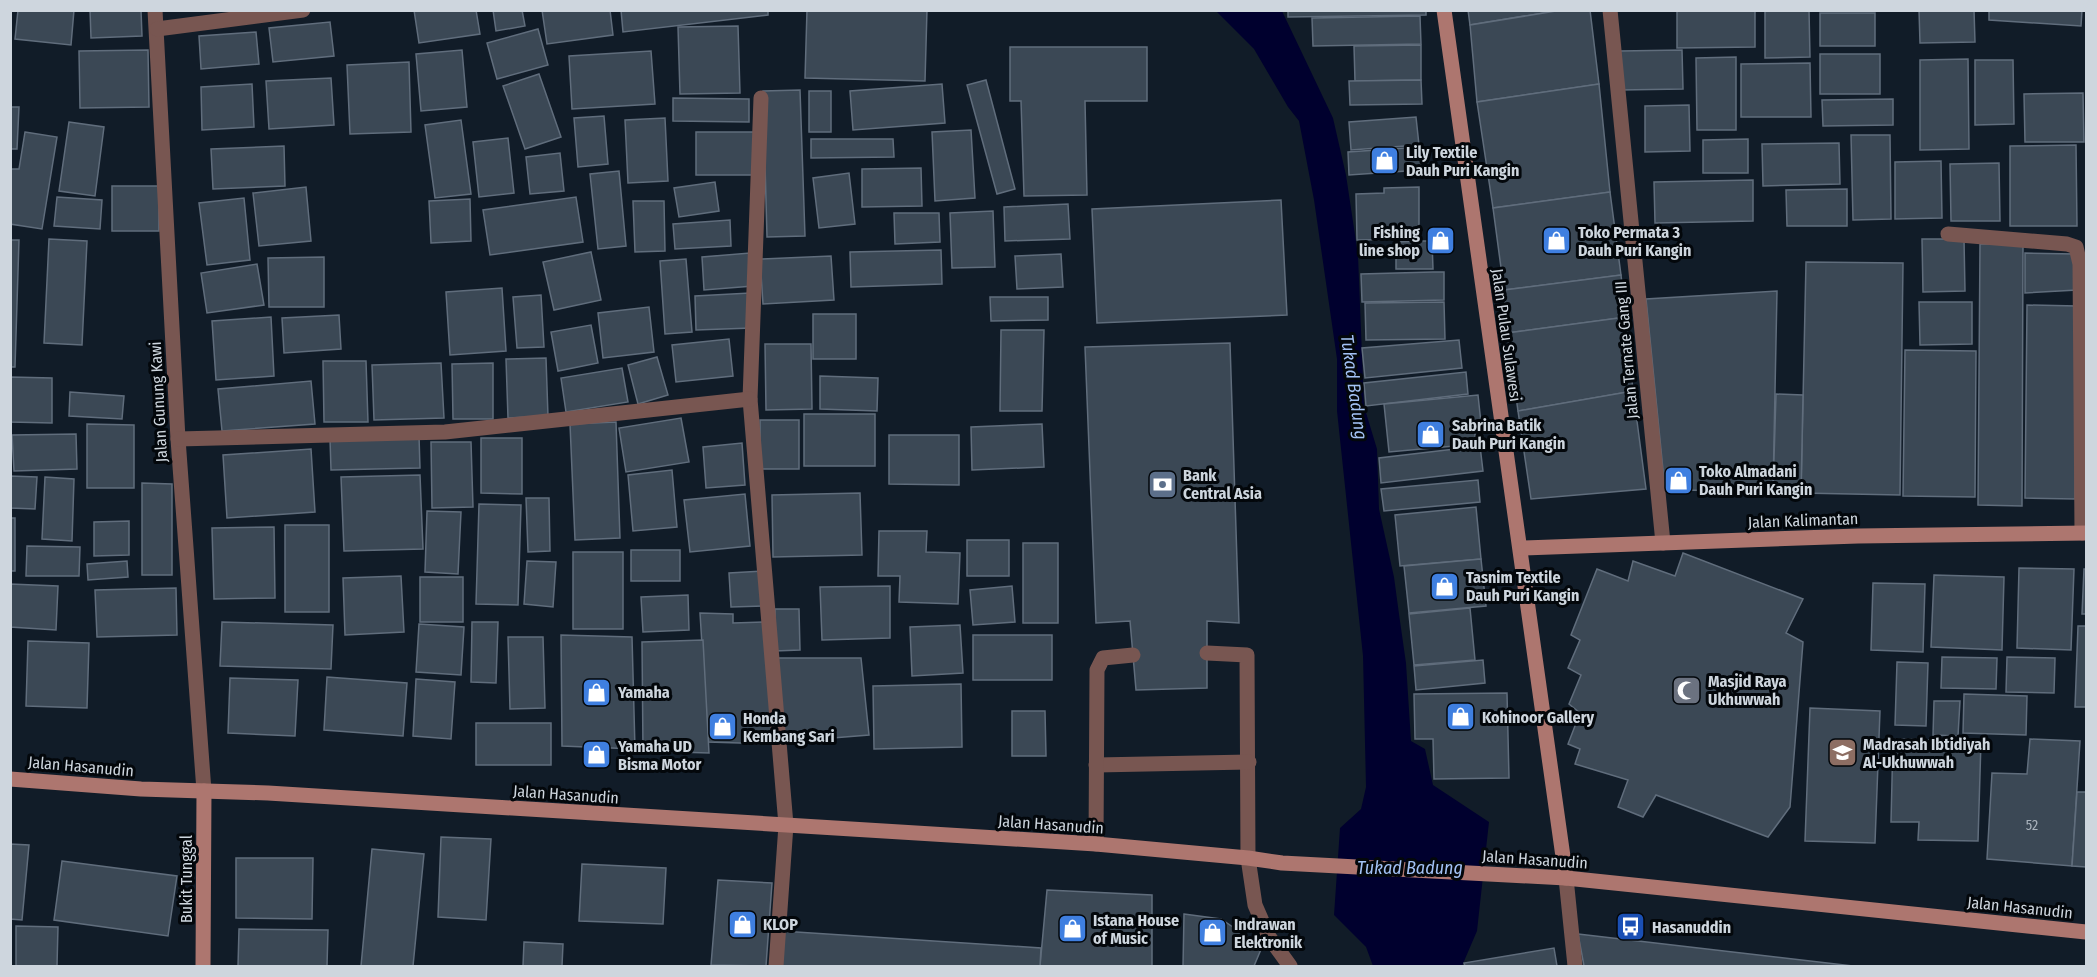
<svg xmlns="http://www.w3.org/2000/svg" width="2097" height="977" font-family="'Fira Sans Condensed',sans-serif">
<rect width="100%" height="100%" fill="#111c28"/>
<polygon fill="#00002e" points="1216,11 1282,11 1333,118 1346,175 1358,255 1364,406 1377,449 1379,509 1394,577 1399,614 1406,663 1411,741 1425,749 1433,785 1489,822 1477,931 1462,966 1373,966 1366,947 1334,915 1340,828 1361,809 1366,787 1363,656 1337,411 1337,359 1314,200 1299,121 1288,107 1254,49"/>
<g fill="#3b4855" stroke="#606d7c" stroke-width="1.5">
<polygon points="18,10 74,10 71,45 15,39"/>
<polygon points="90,10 141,10 142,36 91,38"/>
<polygon points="414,10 476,10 480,34 419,43"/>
<polygon points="493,10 522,10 525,26 496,31"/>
<polygon points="542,10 610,10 613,35 547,44"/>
<polygon points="621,10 768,10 768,15 623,32"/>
<polygon points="807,10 927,10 925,81 805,78"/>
<polygon points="1288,10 1426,10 1426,15 1288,17"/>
<polygon points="1468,10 1562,10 1470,25"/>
<polygon points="1562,10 1590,10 1599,84 1477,102 1470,25"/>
<polygon points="1677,10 1755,10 1755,47 1677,48"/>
<polygon points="1809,10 1810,57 1765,58 1765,11"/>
<polygon points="1919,10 1974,10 1975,42 1920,43"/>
<polygon points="1989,10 2082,10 2081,26 1989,20"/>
<rect x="1820" y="13" width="55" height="33"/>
<polygon points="1420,16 1421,44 1313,46 1312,18"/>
<polygon points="330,22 334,56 273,62 269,28"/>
<polygon points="738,26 740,93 680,94 678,27"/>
<polygon points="538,29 548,65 497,79 487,43"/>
<polygon points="256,32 259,64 201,69 199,36"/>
<polygon points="1421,45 1421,80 1355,81 1354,46"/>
<polygon points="1010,47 1147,47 1147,101 1085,101 1087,195 1024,196 1021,101 1010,101"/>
<polygon points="148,50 149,107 80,108 79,51"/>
<polygon points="462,50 467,107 421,111 416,54"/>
<polygon points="1682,50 1683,89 1620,90 1620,51"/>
<polygon points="651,51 655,104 572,109 569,56"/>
<rect x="1820" y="54" width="60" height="40"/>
<polygon points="1736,57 1736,130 1697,130 1696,58"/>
<polygon points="1968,59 1969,149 1920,150 1920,60"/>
<polygon points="1975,60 2013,60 2014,124 1975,125"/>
<polygon points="409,62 411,132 350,134 347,65"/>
<polygon points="1810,63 1811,117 1741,117 1741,64"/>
<polygon points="539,74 561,137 525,149 503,86"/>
<polygon points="331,78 334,125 269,129 266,81"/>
<polygon points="986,80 1015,189 997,194 967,85"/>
<polygon points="1421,80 1422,104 1350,105 1349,81"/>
<polygon points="252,84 254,127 202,130 201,87"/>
<polygon points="942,84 945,123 853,130 850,91"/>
<polygon points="1599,84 1610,192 1493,208 1477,102"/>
<polygon points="800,90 805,236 767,237 763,91"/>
<rect x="809" y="91" width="22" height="41"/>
<polygon points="2083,93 2084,142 2025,142 2024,94"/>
<polygon points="673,98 749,99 749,122 673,121"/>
<polygon points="1893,99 1893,125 1823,126 1822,100"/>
<polygon points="1689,105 1690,151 1645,152 1645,106"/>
<polygon points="10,107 19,107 17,149 10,149"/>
<polygon points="604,116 608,164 578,167 574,118"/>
<polygon points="1416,117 1419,145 1351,150 1349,122"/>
<polygon points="665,118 668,181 628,183 625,120"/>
<polygon points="461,120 471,194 435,198 425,125"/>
<polygon points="69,122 104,127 95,196 59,191"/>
<polygon points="971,130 975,198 935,201 932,132"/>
<polygon points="25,132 57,137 42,229 10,224 10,169 19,169"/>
<rect x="696" y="132" width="59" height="43"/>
<polygon points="1851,135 1890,135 1891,219 1853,220"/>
<polygon points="508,138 514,193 479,197 473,142"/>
<polygon points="811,139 893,139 894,157 811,158"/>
<polygon points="1748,139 1748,173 1703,173 1703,140"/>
<polygon points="1839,143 1840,184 1763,186 1762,144"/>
<polygon points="2076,145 2077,226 2010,226 2010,146"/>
<polygon points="284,146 285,186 213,189 211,149"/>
<polygon points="1420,147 1421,170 1349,175 1348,152"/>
<polygon points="560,153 564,191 530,194 526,157"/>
<polygon points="1941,161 1942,218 1895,219 1895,162"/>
<polygon points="1999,163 2000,221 1951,221 1950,164"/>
<polygon points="921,168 922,206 862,207 862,169"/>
<polygon points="619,171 626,246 598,249 590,174"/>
<polygon points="849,173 855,224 819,228 813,178"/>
<polygon points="1753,180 1753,221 1655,223 1654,182"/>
<polygon points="715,182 719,211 679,217 674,188"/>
<rect x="112" y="186" width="47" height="45"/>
<polygon points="306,187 311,241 259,246 253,193"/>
<polygon points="1419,187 1419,239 1357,240 1356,194 1384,193 1384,188"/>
<polygon points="1847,189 1847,226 1787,226 1786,190"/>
<polygon points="1610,192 1621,275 1504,290 1493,208"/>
<polygon points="57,197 102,200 100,229 54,226"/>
<polygon points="576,197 583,242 490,255 483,210"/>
<polygon points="244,198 250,260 207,265 199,203"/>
<polygon points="470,199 471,241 431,243 429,201"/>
<polygon points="1281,200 1287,315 1097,323 1092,209"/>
<polygon points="633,201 664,201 665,251 635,252"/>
<polygon points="1068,204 1070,239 1005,241 1004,207"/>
<polygon points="993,211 995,267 952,268 950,213"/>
<polygon points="894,213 939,213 940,242 895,244"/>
<polygon points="730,220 731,246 675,249 673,224"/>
<polygon points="49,239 87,241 82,345 44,343"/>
<polygon points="1922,239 1964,239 1965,291 1923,292"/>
<polygon points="10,240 19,240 15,367 10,367"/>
<polygon points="1420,241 1432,241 1433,269 1396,269 1396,242"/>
<polygon points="1980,244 2023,244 2022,506 1978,505"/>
<polygon points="941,250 942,284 851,287 850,252"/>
<polygon points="591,252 601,300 554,310 543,262"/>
<polygon points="750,253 753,286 704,290 702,257"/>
<polygon points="2025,253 2075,254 2077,290 2025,293"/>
<polygon points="1061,254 1063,287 1017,289 1015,256"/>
<polygon points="831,256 834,300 763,304 760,259"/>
<polygon points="324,257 324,307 269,307 268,258"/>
<polygon points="686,259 692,332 665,334 660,261"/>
<polygon points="1806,262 1903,263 1900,495 1801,493"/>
<polygon points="257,264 264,305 207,313 201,273"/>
<polygon points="1433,272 1444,272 1444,300 1362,302 1361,274"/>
<polygon points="1621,275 1626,317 1507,333 1504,290"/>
<polygon points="502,288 506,351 450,355 446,292"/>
<polygon points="1777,291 1773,491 1665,490 1646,299"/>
<polygon points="750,293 752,328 696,330 695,296"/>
<polygon points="541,295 544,347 517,348 513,297"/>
<polygon points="990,297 1048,297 1048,320 991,321"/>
<polygon points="1444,302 1445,339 1366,340 1365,303"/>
<polygon points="1919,302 1972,302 1972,344 1920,345"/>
<polygon points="2027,305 2077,306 2075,499 2025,498"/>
<polygon points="649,307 654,352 603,358 598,313"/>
<rect x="813" y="314" width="43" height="45"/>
<polygon points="339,315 341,349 284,353 282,318"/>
<polygon points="271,317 274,376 216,380 212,321"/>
<polygon points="1626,317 1633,391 1518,411 1507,333"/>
<polygon points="591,325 598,363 558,371 551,332"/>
<polygon points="1001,330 1044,330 1042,411 1000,411"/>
<polygon points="729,339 733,376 676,382 672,345"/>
<polygon points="1459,340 1462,368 1365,378 1362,348"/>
<polygon points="1230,343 1239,623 1207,621 1207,688 1136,690 1130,621 1096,623 1085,347"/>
<polygon points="765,344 811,344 812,409 766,410"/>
<polygon points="1905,350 1976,351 1975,497 1903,496"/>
<polygon points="657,357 668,395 638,404 628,365"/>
<polygon points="546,358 548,416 508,418 506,359"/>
<polygon points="323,361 366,361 368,422 324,422"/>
<polygon points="441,363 444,418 374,420 372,365"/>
<polygon points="493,363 493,419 453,419 452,364"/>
<polygon points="622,368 628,402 566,412 561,378"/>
<polygon points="1466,372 1468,394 1366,406 1364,383"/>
<polygon points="820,376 878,378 877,411 820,409"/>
<polygon points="10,377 52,378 52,423 10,422"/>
<polygon points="311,381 315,424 222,431 218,389"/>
<polygon points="1633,391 1646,489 1531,499 1518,411"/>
<polygon points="70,392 124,396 122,419 69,416"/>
<polygon points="1776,394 1803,395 1801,493 1773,491"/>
<polygon points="1478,395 1481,423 1474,424 1476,444 1389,452 1384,404"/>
<rect x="804" y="414" width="71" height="52"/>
<polygon points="681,418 689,462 626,472 619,428"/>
<rect x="760" y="420" width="39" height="49"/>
<polygon points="616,422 620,538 575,540 570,424"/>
<polygon points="87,424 134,425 134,488 87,488"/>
<polygon points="1042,424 1044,467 972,470 971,427"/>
<polygon points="76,434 77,469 14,471 12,435"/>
<polygon points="889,435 959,435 959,485 889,484"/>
<polygon points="419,436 420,468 331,470 330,439"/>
<polygon points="481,438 522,438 522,494 481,493"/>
<polygon points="431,442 471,442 473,507 432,508"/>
<polygon points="742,443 745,485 706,488 703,447"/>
<polygon points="1480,446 1483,471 1381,483 1379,458"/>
<polygon points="311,449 315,512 227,518 223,455"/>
<polygon points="672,470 677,527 633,531 628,475"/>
<polygon points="420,475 423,549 344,551 341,477"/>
<polygon points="10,476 37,477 35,509 10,508"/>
<polygon points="45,477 74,479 72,541 42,539"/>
<polygon points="1478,480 1480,502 1384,511 1381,489"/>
<polygon points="142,483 172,484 172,575 142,575"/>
<polygon points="860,493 862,555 773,557 772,495"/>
<polygon points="745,494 750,546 690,552 684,500"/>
<polygon points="526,498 549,498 550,551 528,552"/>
<polygon points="479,504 521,505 518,605 476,604"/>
<polygon points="1476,507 1481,559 1400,566 1395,515"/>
<polygon points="427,511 461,512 458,574 425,572"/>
<rect x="10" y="518" width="5" height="53"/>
<polygon points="129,521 129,555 94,556 94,522"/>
<rect x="285" y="525" width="44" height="87"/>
<polygon points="274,527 275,598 214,599 212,528"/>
<polygon points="879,531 927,531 926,552 960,553 958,604 899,602 900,576 878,576"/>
<rect x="967" y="540" width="42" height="36"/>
<rect x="1023" y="543" width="35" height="80"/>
<polygon points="27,546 80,547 79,576 26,576"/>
<rect x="631" y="550" width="49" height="31"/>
<rect x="573" y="552" width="50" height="77"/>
<polygon points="1683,553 1803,599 1786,633 1803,642 1790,807 1768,837 1656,795 1643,817 1618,807 1628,780 1575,764 1580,749 1568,744 1580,713 1569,704 1581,675 1568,668 1580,640 1571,635 1597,569 1628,581 1633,561 1675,576"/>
<polygon points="1481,559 1486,606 1409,613 1404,566"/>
<polygon points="127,561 128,577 88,580 87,564"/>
<polygon points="527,561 556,562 553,607 524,604"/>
<polygon points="2019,568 2074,569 2071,650 2017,648"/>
<polygon points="2084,569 2086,569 2086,614 2082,614"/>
<polygon points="763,571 765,606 731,607 729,573"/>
<polygon points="1934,575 2004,577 2002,650 1931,647"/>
<polygon points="401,576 404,632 345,635 343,578"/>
<rect x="420" y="577" width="43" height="45"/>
<polygon points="1873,583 1925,584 1923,652 1871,650"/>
<polygon points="10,584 58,586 56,630 10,627"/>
<polygon points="890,586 890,638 822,640 820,587"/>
<polygon points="1012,586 1015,622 973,625 970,590"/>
<polygon points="176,588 177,635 97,637 95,590"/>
<polygon points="688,595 689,630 643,632 641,597"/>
<polygon points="1470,608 1475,660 1414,665 1409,614"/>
<polygon points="775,609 799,609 800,650 775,651"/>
<polygon points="700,613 733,614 733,623 766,622 776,744 708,742"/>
<polygon points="222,622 333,625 331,669 220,666"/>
<polygon points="472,622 498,622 496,683 471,682"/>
<polygon points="419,624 464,627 461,675 416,672"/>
<polygon points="960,625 963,673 912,676 910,627"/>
<polygon points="2078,626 2086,626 2086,707 2075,707"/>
<polygon points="561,635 632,637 635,749 562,746"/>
<rect x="973" y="635" width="79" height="45"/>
<polygon points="508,637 543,637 545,708 510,709"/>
<polygon points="703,640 709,753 643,751 642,642"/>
<polygon points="28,641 89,643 87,708 26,706"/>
<polygon points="1942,657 1997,658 1996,689 1941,688"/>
<polygon points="2007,657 2055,658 2054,693 2006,692"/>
<polygon points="776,658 861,658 869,735 783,742"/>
<polygon points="1483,660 1485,683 1416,690 1414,666"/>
<polygon points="1897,662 1928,663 1926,726 1895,725"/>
<polygon points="327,677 407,683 403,736 324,730"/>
<polygon points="230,678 298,680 295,736 228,733"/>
<polygon points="416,679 455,682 451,739 413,736"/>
<polygon points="961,684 962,747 874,749 873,686"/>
<polygon points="1507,693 1509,778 1434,779 1433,739 1415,739 1414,694"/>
<polygon points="1964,694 2027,696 2026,735 1963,733"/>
<polygon points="1934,701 1960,701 1958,736 1933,735"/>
<polygon points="1810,708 1880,711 1875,843 1805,841"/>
<polygon points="1012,711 1045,711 1046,756 1012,756"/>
<rect x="476" y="723" width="75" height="42"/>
<polygon points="1893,739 1981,741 1978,841 1918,840 1919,822 1891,822"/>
<polygon points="2030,739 2080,741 2072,866 1987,859 1992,773 2027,774"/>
<polygon points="2077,792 2086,792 2086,867 2072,866"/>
<polygon points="441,837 491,839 486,920 438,917"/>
<polygon points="10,844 29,845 22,920 10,919"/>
<polygon points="372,849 424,854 413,966 361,966"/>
<polygon points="236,858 313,858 312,919 236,918"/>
<polygon points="62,861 177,876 168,936 54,920"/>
<polygon points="582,864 666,868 663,924 579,921"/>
<polygon points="718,880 772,883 766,966 711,965"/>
<polygon points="1047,890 1152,895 1152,966 1040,966"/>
<polygon points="1184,914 1221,919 1262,947 1254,966 1183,966"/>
<polygon points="16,926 58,927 57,966 16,966"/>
<polygon points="239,929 328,930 327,966 238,966"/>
<polygon points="781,931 1041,948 1040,966 779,966"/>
<polygon points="1578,934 1853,966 1584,966"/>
<polygon points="524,942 563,944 562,966 523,966"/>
<polygon points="1554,948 1557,966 1465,966 1464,963"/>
</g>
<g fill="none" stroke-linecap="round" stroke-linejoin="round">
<g stroke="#785651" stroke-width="15">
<polyline points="1207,653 1247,655 1248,858"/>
<polyline points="1096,765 1249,762"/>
<polyline points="1096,844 1097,670 1103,658 1133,655"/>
</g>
<g stroke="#785651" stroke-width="15">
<polyline points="155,10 178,439 204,791"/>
<polyline points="1610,10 1663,543"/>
<polyline points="157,29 303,10"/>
<polyline points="761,98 750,399 786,825 776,966"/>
<polyline points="1948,234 2067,244 2076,247 2080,264 2082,533"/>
<polyline points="178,439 445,432 750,399"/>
<polyline points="1248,858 1255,905 1269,937 1290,966"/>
<polyline points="1566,878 1575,966"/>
</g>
<g stroke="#ad766f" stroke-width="15">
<polyline points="1444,10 1566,878"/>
<polyline points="1521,548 1858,536 2086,533"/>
<polyline points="10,779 141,789 268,793 1096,844 1248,858 1282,863 1566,878 2086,932"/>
<polyline points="203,966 204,791"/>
</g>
</g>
<defs>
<symbol id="shop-square" viewBox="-11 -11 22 22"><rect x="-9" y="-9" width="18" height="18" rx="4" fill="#3f7fe0" stroke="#03070b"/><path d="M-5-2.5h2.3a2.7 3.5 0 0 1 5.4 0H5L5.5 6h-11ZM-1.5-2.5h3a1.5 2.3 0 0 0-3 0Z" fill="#fff"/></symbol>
<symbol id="bank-square" viewBox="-11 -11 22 22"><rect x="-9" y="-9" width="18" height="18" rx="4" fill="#5c6f8a" stroke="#03070b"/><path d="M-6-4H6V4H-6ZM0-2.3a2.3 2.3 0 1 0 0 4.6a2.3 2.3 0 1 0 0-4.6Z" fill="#fff"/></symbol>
<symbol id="mosque-square" viewBox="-11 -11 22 22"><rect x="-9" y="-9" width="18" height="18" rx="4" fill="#6b7280" stroke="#03070b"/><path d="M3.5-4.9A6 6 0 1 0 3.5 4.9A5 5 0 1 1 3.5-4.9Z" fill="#fff"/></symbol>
<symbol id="school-square" viewBox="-11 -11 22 22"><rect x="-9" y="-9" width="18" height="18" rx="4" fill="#8d6e63" stroke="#03070b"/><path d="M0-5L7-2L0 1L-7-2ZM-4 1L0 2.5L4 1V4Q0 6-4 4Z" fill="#fff"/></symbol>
<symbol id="bus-square" viewBox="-11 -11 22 22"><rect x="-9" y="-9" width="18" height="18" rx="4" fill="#1a4fb4" stroke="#03070b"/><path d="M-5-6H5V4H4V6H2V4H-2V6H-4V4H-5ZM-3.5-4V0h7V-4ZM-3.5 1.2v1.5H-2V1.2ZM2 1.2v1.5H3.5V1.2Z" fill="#fff"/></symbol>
</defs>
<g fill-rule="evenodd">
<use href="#shop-square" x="1368" y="144" width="33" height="33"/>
<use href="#shop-square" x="1424" y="224" width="33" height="33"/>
<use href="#shop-square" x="1540" y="224" width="33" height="33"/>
<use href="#shop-square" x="1414" y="418" width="33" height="33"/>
<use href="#shop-square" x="1662" y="464" width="33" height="33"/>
<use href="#bank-square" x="1146" y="468" width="33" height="33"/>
<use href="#shop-square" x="1428" y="570" width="33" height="33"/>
<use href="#mosque-square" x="1670" y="674" width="33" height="33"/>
<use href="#shop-square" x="580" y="676" width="33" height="33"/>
<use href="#shop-square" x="1444" y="700" width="33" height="33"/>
<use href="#shop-square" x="706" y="710" width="33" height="33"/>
<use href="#school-square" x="1826" y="736" width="33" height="33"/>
<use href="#shop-square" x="580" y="738" width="33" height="33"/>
<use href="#shop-square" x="726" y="908" width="33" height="33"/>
<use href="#bus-square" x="1614" y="910" width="33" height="33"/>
<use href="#shop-square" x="1056" y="912" width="33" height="33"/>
<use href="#shop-square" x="1196" y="916" width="33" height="33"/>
</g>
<g text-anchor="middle" stroke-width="6" stroke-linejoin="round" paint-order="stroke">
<g font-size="14" fill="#a9b2bc">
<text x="2032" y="830">52</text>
</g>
<g font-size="16" font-weight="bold" fill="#ced6de" stroke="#03070b" text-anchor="start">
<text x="1406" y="158">Lily Textile<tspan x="1406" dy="18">Dauh Puri Kangin</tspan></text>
<text x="1420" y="238" text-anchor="end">Fishing<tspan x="1420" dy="18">line shop</tspan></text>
<text x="1578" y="238">Toko Permata 3<tspan x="1578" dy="18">Dauh Puri Kangin</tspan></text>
<text x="1452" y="431">Sabrina Batik<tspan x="1452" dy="18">Dauh Puri Kangin</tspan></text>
<text x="1699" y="477">Toko Almadani<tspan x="1699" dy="18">Dauh Puri Kangin</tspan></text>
<text x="1183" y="481">Bank<tspan x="1183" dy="18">Central Asia</tspan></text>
<text x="1466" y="583">Tasnim Textile<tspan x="1466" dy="18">Dauh Puri Kangin</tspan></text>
<text x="1708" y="687">Masjid Raya<tspan x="1708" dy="18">Ukhuwwah</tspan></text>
<text x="618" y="698">Yamaha</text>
<text x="1482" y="723">Kohinoor Gallery</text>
<text x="743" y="724">Honda<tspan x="743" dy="18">Kembang Sari</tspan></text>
<text x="1863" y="750">Madrasah Ibtidiyah<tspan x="1863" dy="18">Al-Ukhuwwah</tspan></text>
<text x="618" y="752">Yamaha UD<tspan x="618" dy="18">Bisma Motor</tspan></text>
<text x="1093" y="926">Istana House<tspan x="1093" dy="18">of Music</tspan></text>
<text x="763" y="930">KLOP</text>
<text x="1234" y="930">Indrawan<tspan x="1234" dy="18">Elektronik</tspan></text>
<text x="1652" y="933">Hasanuddin</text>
</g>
<g font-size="16" fill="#ced6de" stroke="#03070b">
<text transform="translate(1507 335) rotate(82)" y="6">Jalan Pulau Sulawesi</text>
<text transform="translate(1626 350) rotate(-95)" y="6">Jalan Ternate Gang III</text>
<text transform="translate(158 402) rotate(-93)" y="6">Jalan Gunung Kawi</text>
<text transform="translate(1803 520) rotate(-2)" y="6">Jalan Kalimantan</text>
<text transform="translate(81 766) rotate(5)" y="6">Jalan Hasanudin</text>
<text transform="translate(566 794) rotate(4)" y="6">Jalan Hasanudin</text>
<text transform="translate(1051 824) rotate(4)" y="6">Jalan Hasanudin</text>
<text transform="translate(1535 859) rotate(4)" y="6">Jalan Hasanudin</text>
<text transform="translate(186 879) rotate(-90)" y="6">Bukit Tunggal</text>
<text transform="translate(2020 907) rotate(6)" y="6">Jalan Hasanudin</text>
</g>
<g font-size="18" font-style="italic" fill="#a3c2f5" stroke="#03070b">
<text transform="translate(1354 387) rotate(82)" y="6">Tukad Badung</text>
<text x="1410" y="874">Tukad Badung</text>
</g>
</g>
<rect width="2097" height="977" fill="none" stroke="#ced6de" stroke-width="24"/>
</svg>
